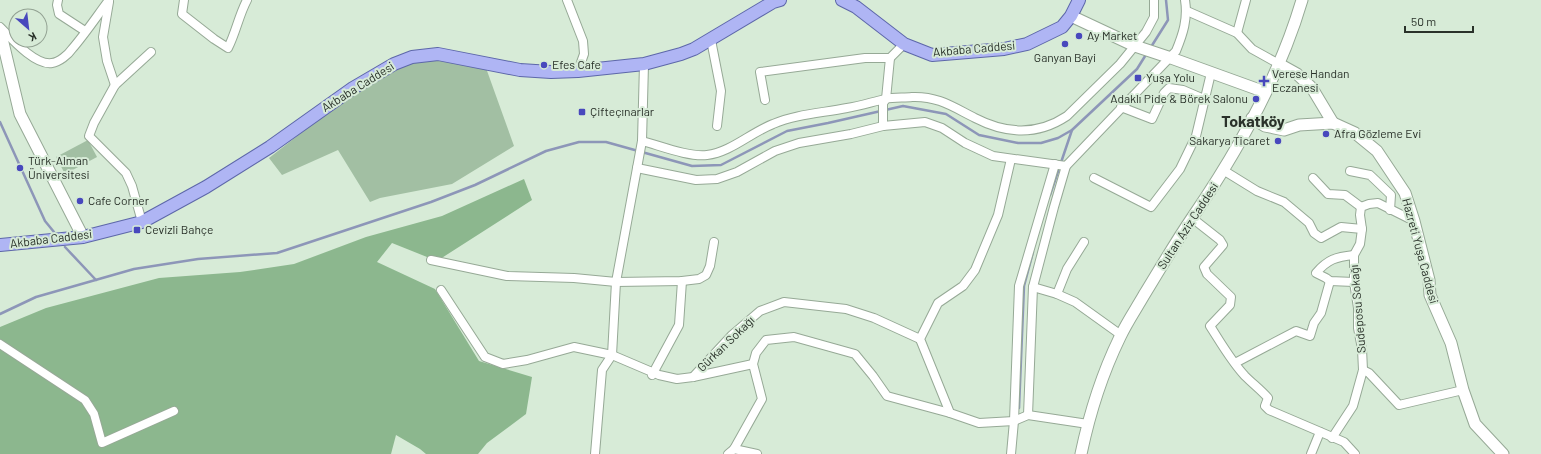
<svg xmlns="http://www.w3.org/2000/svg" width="1541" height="454" font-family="Barlow,sans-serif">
<rect width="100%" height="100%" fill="#d7ebd7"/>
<g fill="#a2bfa3">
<polygon points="434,58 486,68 514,146 452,184 380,198 370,202 338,150 282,175 269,158 337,105 401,65"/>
<polygon points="88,140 97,157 65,174 56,157"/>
</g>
<polygon fill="#8cb78e" points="524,179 532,200 437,261 392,243 377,262 435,289 479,361 532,377 526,414 487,443 478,454 426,454 420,449 396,435 391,454 0,454 0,327 46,308 159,278 240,272 294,264 366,237 442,216"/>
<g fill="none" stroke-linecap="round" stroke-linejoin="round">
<g stroke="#8d96b8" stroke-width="2.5">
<polyline points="1151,47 1168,20 1166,0"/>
<polyline points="0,122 45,221 54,232"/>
<polyline points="1050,195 1072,130 1137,69 1147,53"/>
<polyline points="65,247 96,280"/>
<polyline points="0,314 36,297 134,269 198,259 277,253 431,202 475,185 546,151 579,142 606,142 692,166 721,165 787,131 828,123 903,106 946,114 979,135 1018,143 1041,143 1058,138 1072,130"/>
<polyline points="1019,408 1024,286 1033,252"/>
</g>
<defs>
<g id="street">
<polyline points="58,0 57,5 59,14 85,31"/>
<path d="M184,0L182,14L214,39L228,48C236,32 239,15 247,0"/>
<polyline points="567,0 583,41 584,54 578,71"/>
<polyline points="109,2 103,37 107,61 115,85"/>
<polyline points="1187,11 1237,33 1252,49 1279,64"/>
<path d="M0,27C10,37 35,66 52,63C59,62 68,55 72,49C85,34 97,16 109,0"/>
<polyline points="1237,33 1246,0"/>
<polyline points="711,40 721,91 717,126"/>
<polyline points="765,100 760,72 865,58 890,58"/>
<polyline points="1121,107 1152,119 1164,93 1169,88 1183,90 1204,99"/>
<polyline points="883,126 883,103 886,99 890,58 904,44"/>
<path d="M642,141C661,146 688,157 707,155C731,152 750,133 773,124C796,114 822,113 847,108C860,106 872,102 885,99C894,97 904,98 912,97C938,96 953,107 975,118C1006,134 1037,136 1067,116L1120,64L1146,32L1154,17V0"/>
<polyline points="1011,159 998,215 975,270 963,286 938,303 920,339 950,413 979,423 1014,421 1028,415 1088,424"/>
<polyline points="637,168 696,180 717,179 737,172 775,151 799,143 851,134 883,126 925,122 942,128 965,143 993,156 1066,166"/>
<polyline points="1223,170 1257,191 1284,202 1309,223 1314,233 1321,238 1341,227 1362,229"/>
<polyline points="1350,171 1370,175 1391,195 1390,210"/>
<polyline points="1094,178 1151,207 1180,169 1196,136 1211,73"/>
<polyline points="1313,178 1328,194 1345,195 1361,207"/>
<path d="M1192,218L1220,240L1223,245L1204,267L1207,274L1231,297L1230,305L1210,326C1221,343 1231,361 1245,376C1253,384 1261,390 1268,398L1265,406L1269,410L1344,442L1355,454"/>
<polyline points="142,222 132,186 126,173 89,136 94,123 115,85 151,52"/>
<polyline points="1084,242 1067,269 1057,294 1075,302 1121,335"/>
<polyline points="431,260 507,276 574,278 616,282 682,281 699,279 706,275 710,266 714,242"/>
<path d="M1354,282L1330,281L1326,278L1316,273C1328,259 1336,257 1354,255"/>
<polyline points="1033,287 1057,294"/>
<polyline points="441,290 485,357 503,364 527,360 574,347 612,355 659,375 677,379 693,377 753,364"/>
<polyline points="0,344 85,400 94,414 102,443 174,411"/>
<polyline points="1235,363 1296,331 1310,336 1314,323 1321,313 1330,281"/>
<polyline points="1363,370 1369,373 1399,405 1463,390"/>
<polyline points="652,375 679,325 682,281"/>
<polyline points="693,377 732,335 760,311 784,302 846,309 874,318 920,339"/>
<path d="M1028,415L1033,287L1054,207L1066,166L1176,51C1183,34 1188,19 1185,0"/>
<polyline points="1332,438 1353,406 1363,370 1362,349 1358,328 1358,308 1354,282 1354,255 1360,244 1362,229 1360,215 1361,207 1369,204 1378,203 1414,221"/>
<polyline points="734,449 757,454"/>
<polyline points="595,454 602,370 612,355 616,282 642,141 644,64"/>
<polyline points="728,454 734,449 762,399 753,364 756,353 766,340 794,337 855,354 873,376 887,396 950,413"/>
<polyline points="1011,454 1014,421 1019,286 1055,164"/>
<polyline points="1311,454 1320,432"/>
</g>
<g id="secondary">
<polyline points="1071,16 1135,46 1171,58 1265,92"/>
<polyline points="0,30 20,114 83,237"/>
<polyline points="1279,64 1297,74 1312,88 1333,123"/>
<polyline points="1252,118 1265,126 1284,130 1299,125 1333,123 1355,133 1377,151 1405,193 1414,221 1429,280 1430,295 1451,343 1463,390 1475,424 1503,454"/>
<path d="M1081,454C1090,411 1101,376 1120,337C1127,322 1136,309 1144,295C1160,269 1175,243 1192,218C1238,151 1279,78 1302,0"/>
</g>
<g id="primary">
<polyline points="842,0 856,7 904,44 932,55 1004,49 1027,44 1062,27 1071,16 1079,0"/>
<polyline points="0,245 83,237 142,222 206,187 270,147 353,88 394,64 412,57 438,54 520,70 551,72 578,71 644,64 681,54 694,49 773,2 780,0"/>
</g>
</defs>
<use href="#street" stroke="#96a996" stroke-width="10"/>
<use href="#secondary" stroke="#96a996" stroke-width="13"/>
<use href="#primary" stroke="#5d67a9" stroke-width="14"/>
<use href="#street" stroke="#fff" stroke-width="8"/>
<use href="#secondary" stroke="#fff" stroke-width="11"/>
<use href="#primary" stroke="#afb5f4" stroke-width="12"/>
</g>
<g fill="#4848bd" stroke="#d7ebd7" stroke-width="1.5">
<circle cx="1079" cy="36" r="4"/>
<circle cx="1065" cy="44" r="4"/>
<circle cx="544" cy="65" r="4"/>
<rect x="1134" y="74" width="8" height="8" rx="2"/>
<path d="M1262 75h4v4h4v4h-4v4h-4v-4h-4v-4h4z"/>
<circle cx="1256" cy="99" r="4"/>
<rect x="578" y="108" width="8" height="8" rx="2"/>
<circle cx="1326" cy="134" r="4"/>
<circle cx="1278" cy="141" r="4"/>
<circle cx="20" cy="168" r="4"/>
<circle cx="80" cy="201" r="4"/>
<rect x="133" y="226" width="8" height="8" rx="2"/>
</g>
<g text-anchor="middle" stroke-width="4" stroke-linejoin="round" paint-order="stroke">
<g font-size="12" fill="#2a322a" stroke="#d7ebd7" text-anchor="start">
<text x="1087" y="40">Ay Market</text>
<text x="1065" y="62" text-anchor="middle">Ganyan Bayi</text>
<text x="552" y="69">Efes Cafe</text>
<text x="1272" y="78">Verese Handan<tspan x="1272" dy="14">Eczanesi</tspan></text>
<text x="1146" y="82">Yuşa Yolu</text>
<text x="1248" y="103" text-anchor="end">Adaklı Pide &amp; Börek Salonu</text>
<text x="590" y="116">Çifteçınarlar</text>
<text x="1334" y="138">Afra Gözleme Evi</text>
<text x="1270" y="145" text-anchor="end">Sakarya Ticaret</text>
<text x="28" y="165">Türk-Alman<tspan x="28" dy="14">Üniversitesi</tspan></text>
<text x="88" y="205">Cafe Corner</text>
<text x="145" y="234">Cevizli Bahçe</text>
</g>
<g font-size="12" fill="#2a322a" stroke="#d7ebd7">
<text transform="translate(974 49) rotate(-5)" y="4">Akbaba Caddesi</text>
<text transform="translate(358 87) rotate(-32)" y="4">Akbaba Caddesi</text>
<text transform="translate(1188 226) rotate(-57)" y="4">Sultan Aziz Caddesi</text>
<text transform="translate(51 239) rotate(-7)" y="4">Akbaba Caddesi</text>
<text transform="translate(1420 251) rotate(75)" y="4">Hazreti Yuşa Caddesi</text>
<text transform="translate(1358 309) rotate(-95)" y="4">Sudeposu Sokağı</text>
<text transform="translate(726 344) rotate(-44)" y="4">Gürkan Sokağı</text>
</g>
<g font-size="16" font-weight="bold" fill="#2a322a" stroke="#d7ebd7">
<text x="1253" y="127">Tokatköy</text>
</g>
</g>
<g transform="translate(28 28) rotate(152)"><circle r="19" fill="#d7ebd7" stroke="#92a192"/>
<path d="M0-3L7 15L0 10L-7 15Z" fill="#4848bd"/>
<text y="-6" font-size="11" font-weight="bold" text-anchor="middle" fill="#2a322a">K</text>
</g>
<path d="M1405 26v6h68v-6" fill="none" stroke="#2a322a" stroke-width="2"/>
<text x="1411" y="26" font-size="12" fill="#2a322a" stroke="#d7ebd7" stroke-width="3" paint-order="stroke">50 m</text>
</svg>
